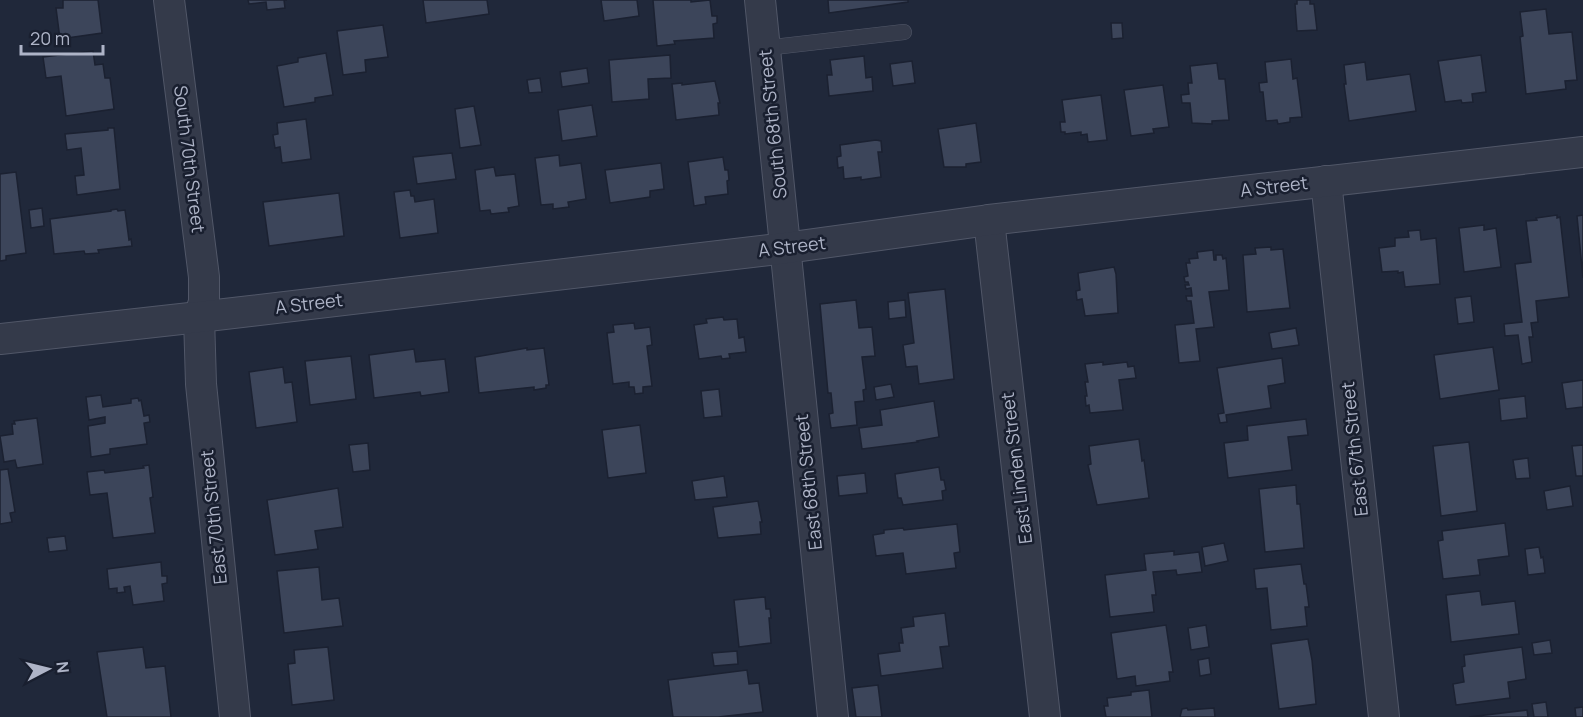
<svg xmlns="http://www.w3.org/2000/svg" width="1583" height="717" font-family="Manrope,sans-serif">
<rect width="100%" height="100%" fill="#20283a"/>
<g fill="#3c455a" stroke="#1b2131" stroke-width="1.5">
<polygon points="63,0 98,0 102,33 60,39 56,8 63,8"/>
<polygon points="248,0 287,0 284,0 285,8 267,10 266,2 249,4"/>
<polygon points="423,0 487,0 489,14 426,23"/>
<polygon points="601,0 637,0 639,16 604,21"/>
<polygon points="653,0 691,0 691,2 710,0 712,16 717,16 717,23 713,24 714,38 674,41 675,44 657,46"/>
<polygon points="828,0 908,0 908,2 829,13"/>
<polygon points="1297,0 1310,0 1310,4 1314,4 1317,30 1297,31 1295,4 1297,4"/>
<polygon points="1546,9 1549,34 1572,32 1577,80 1565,81 1566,89 1526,94 1520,37 1523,36 1520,12"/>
<polygon points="1111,23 1122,23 1123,38 1112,39"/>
<polygon points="383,25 388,57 365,60 366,72 343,75 337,31"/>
<polygon points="93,51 95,65 103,64 105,78 110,78 114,109 66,116 61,76 46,78 43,57"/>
<polygon points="326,53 333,95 315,98 315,102 284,107 277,66 298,62 298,58"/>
<polygon points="670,55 671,78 648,79 649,99 612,102 609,60"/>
<polygon points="1481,55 1486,92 1472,94 1473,102 1462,103 1461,100 1445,102 1438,61"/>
<polygon points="864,56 866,78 872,77 873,91 829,96 827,75 832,75 830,60"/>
<polygon points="1291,59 1293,79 1297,78 1302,117 1290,118 1290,122 1278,124 1277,120 1266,121 1263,92 1260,92 1259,83 1267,82 1265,62"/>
<polygon points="912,61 915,83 893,86 890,64"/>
<polygon points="1365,62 1367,80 1410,74 1416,111 1349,121 1344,84 1346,84 1344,65"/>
<polygon points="1217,63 1219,79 1225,79 1229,120 1212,121 1212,124 1192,123 1190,103 1182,103 1181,95 1189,94 1188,83 1192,83 1190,66"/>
<polygon points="587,68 589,83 562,87 560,72"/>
<polygon points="540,78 542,92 529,93 527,80"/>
<polygon points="715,81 720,103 718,103 719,115 676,120 672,84 682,83 682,85"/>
<polygon points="1163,85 1169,127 1153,129 1154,133 1131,136 1124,90"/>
<polygon points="1101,95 1107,140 1088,142 1087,134 1081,135 1081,132 1065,134 1065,132 1061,132 1060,122 1065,122 1062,100"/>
<polygon points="592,105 597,136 562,141 558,110"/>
<polygon points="474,106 481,145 460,148 455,109"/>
<polygon points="306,119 311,159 282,163 280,147 275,148 273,135 278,134 277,123"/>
<polygon points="976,123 981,162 966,164 966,167 944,167 938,129"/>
<polygon points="108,128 114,128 120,189 77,195 75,176 84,175 81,148 67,150 65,134 108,130"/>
<polygon points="876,140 881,141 882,152 878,152 881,177 861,180 861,177 844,179 843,167 838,168 837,157 841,156 840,145"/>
<polygon points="452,153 456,179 417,184 413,157"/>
<polygon points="559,155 560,166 581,163 586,199 568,202 569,207 553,209 553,204 541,205 535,158"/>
<polygon points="723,157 725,170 728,170 729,180 727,181 728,194 705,197 706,204 694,206 688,162"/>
<polygon points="661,163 664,189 650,191 650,197 610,203 605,170"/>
<polygon points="494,167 496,176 515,174 519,206 508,208 509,212 491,214 490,210 480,211 475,170"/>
<polygon points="16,172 26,253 6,256 6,260 0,261 0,174"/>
<polygon points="410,190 411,196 414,196 415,202 434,199 438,233 400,238 394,192"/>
<polygon points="339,193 344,236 269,246 263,202"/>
<polygon points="42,208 44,226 31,228 29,210"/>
<polygon points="117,209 118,211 125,210 129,240 131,239 132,246 98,250 99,253 85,254 84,251 54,254 50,219 111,211 111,210"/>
<polygon points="1557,215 1557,218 1560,217 1569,297 1536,301 1538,322 1531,323 1533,337 1529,337 1532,362 1522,364 1518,335 1505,336 1504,324 1522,322 1515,264 1531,262 1526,221 1537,220 1536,218"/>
<polygon points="1583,215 1583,278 1577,216"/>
<polygon points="1484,225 1484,230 1496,228 1501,267 1464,272 1459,228"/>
<polygon points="1420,230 1421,240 1436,238 1440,284 1405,287 1403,272 1398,273 1398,271 1382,272 1379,248 1395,246 1395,238 1409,237 1408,231"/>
<polygon points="1271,247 1271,250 1283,249 1290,308 1247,312 1243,255 1256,254 1255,248"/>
<polygon points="1213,250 1214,260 1216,260 1216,255 1222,255 1223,259 1226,258 1229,290 1209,292 1214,327 1196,329 1200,361 1179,363 1175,325 1194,323 1191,301 1187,301 1186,296 1192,296 1191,288 1186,289 1185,285 1189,285 1188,282 1185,282 1184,277 1188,276 1186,263 1190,263 1189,259 1198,258 1197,252"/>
<polygon points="1114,267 1116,274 1118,313 1085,316 1082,299 1077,300 1076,291 1080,290 1078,273"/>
<polygon points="945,289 954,379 919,384 917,366 906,367 903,345 914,343 908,293"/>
<polygon points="1471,296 1474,322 1458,324 1455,298"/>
<polygon points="856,300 859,328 872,327 875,356 862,357 866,389 863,390 864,401 855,402 857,425 831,428 829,414 833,413 831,393 828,393 820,304"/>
<polygon points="905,300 906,317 889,319 888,302"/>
<polygon points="723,317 724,320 737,319 739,338 744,337 746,352 729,354 730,358 722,359 721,356 699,359 694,325 707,323 706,319"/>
<polygon points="634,323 635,329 650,327 652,345 647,346 652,386 643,387 643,393 635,394 634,387 629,387 629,382 613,384 607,333 614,332 613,325"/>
<polygon points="1296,328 1299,345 1272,349 1269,333"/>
<polygon points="1493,347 1499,390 1440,399 1434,355"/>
<polygon points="527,348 527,350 544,348 549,385 546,385 546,388 534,390 534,387 479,393 475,357"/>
<polygon points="414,349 416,362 445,359 449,392 421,396 420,392 374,398 369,355"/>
<polygon points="351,356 356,399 310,405 305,361"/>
<polygon points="1282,358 1285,383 1268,386 1271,408 1226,415 1227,422 1220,423 1218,414 1224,413 1217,368"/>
<polygon points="1103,362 1103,365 1127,362 1128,367 1134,366 1136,378 1119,380 1123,410 1090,413 1089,405 1086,406 1085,396 1087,396 1085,382 1088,382 1085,364"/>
<polygon points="283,367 285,383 292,382 297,422 256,428 249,372"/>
<polygon points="1583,380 1583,407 1566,409 1562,383"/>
<polygon points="891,384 894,397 876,400 874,387"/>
<polygon points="719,389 722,416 704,418 701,391"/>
<polygon points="101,395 103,407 131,403 131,399 138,398 139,401 141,400 144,416 149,415 150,422 144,423 147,444 110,449 110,454 91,457 88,426 105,423 105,417 89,420 86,397"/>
<polygon points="1525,396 1527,418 1501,421 1499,399"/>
<polygon points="934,401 939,437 917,441 918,442 862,449 859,428 882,425 880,410"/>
<polygon points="37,418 43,464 17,468 15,460 4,462 0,436 13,434 12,424 15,424 14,421"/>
<polygon points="1306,419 1308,435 1288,437 1292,470 1228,478 1224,443 1248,440 1247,426"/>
<polygon points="640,425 646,473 608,478 602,430"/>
<polygon points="1139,439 1142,461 1144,460 1149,498 1097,505 1088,465 1091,464 1089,446"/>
<polygon points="1469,442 1477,511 1441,516 1433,446"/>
<polygon points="368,443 370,470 353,472 349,445"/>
<polygon points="1583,445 1583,476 1576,476 1572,446"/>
<polygon points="1528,458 1530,478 1516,479 1513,460"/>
<polygon points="149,465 153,497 150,498 155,533 113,538 107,493 90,495 87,472 104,470 105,473 144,468 143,466"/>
<polygon points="939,467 941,480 944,480 946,490 942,491 943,500 903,505 901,498 898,498 895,474"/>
<polygon points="8,469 15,512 10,513 12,522 0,524 0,470"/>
<polygon points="865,473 867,493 839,496 837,476"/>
<polygon points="724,476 727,497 695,500 692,481"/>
<polygon points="1296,485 1297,504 1300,504 1304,548 1265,552 1259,489"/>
<polygon points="1570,486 1573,506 1547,510 1544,491"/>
<polygon points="338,488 343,527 315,531 318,549 275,555 267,500"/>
<polygon points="758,501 762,522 760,522 761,534 718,538 713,507"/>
<polygon points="1505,523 1509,556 1478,560 1480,575 1443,579 1438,541 1443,540 1442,531"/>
<polygon points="957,524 960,552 954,553 956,568 906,574 903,553 876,556 873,535 884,533 884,530 903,528 904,530"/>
<polygon points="65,536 67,550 49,552 47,538"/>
<polygon points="1224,543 1228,561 1205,566 1202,547"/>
<polygon points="1539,547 1541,558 1543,557 1545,573 1528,575 1525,549"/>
<polygon points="1174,551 1174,555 1199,552 1202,572 1177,575 1176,570 1153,572 1156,595 1152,595 1154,612 1110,617 1105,575 1146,570 1144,554"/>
<polygon points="161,562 162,576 167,576 167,583 162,584 164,601 133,605 130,586 124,587 125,592 117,593 117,588 109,589 107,569"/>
<polygon points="1301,564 1304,584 1306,584 1309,607 1305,607 1307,626 1271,630 1267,588 1256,589 1254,569"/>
<polygon points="319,567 322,600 339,598 343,626 284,633 277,571"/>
<polygon points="1480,591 1482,605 1515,601 1519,634 1451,642 1446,595"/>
<polygon points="765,597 766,609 770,609 771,618 769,618 771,643 739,647 734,600"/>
<polygon points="945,613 949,646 940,647 943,668 881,676 878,654 900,651 899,643 903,643 901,628 914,626 913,617"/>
<polygon points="1166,625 1173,672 1169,672 1170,681 1136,686 1135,676 1117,679 1111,633"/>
<polygon points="1206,625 1209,647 1191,650 1188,628"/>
<polygon points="1308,639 1312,660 1316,704 1279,709 1271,644"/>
<polygon points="1550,640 1552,653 1534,655 1532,643"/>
<polygon points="143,647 146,668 165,666 171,717 107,717 97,652"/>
<polygon points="328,647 334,700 292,705 288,664 295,663 294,650"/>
<polygon points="1522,647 1526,679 1508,682 1510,698 1456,705 1453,684 1464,682 1462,667 1465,666 1464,655"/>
<polygon points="737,651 738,664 714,666 712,653"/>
<polygon points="1209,658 1211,674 1200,676 1198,660"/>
<polygon points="747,670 749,684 759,683 763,712 718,717 673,717 668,680"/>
<polygon points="878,685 882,717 856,717 852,688"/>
<polygon points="1149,690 1152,717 1106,717 1104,706 1108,706 1107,698 1131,695 1131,692"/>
<polygon points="1546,702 1548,717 1534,717 1532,704"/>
<polygon points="1583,707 1583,717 1576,717 1575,708"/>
<polygon points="1187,708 1188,710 1214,708 1215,717 1180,717 1182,709"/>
<polygon points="1527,710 1528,717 1469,717"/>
</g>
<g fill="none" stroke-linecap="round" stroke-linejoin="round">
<defs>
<polyline id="service" points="765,48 904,32"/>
<g id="minor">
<polyline points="169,0 204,277 204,302 199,317 201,384 235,717"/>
<polyline points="760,0 833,717"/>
<polyline points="1326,181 1384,717"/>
<polyline points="989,220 1045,717"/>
<polyline points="0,339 199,317 786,248 989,220 1583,152"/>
</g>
</defs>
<use href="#service" stroke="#515768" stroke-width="16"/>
<use href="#minor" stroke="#515768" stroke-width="32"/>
<use href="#service" stroke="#343a4a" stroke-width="15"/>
<use href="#minor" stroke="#343a4a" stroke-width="30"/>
</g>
<g text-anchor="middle" stroke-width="5" stroke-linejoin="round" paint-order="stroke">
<g font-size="18" fill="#aeb4c7" stroke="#191f2f">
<text transform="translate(773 124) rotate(-96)" y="6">South 68th Street</text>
<text transform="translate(189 159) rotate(83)" y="6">South 70th Street</text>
<text transform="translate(1274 187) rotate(-7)" y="6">A Street</text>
<text transform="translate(792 247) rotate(-7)" y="6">A Street</text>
<text transform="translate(309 304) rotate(-7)" y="6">A Street</text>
<text transform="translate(1355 449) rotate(-96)" y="6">East 67th Street</text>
<text transform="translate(1017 468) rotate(-97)" y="6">East Linden Street</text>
<text transform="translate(809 482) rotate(-96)" y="6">East 68th Street</text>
<text transform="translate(214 517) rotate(-96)" y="6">East 70th Street</text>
</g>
</g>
<g transform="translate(48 669) rotate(83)" stroke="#191f2f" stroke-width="4.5" paint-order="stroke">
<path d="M0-4.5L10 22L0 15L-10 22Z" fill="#aeb4c7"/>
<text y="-9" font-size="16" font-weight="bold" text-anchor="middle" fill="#aeb4c7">N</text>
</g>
<path d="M21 45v9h82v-9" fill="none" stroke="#aeb4c7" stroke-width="3"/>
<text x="30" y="45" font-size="18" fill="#aeb4c7" stroke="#191f2f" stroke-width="4.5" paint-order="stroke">20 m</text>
</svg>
